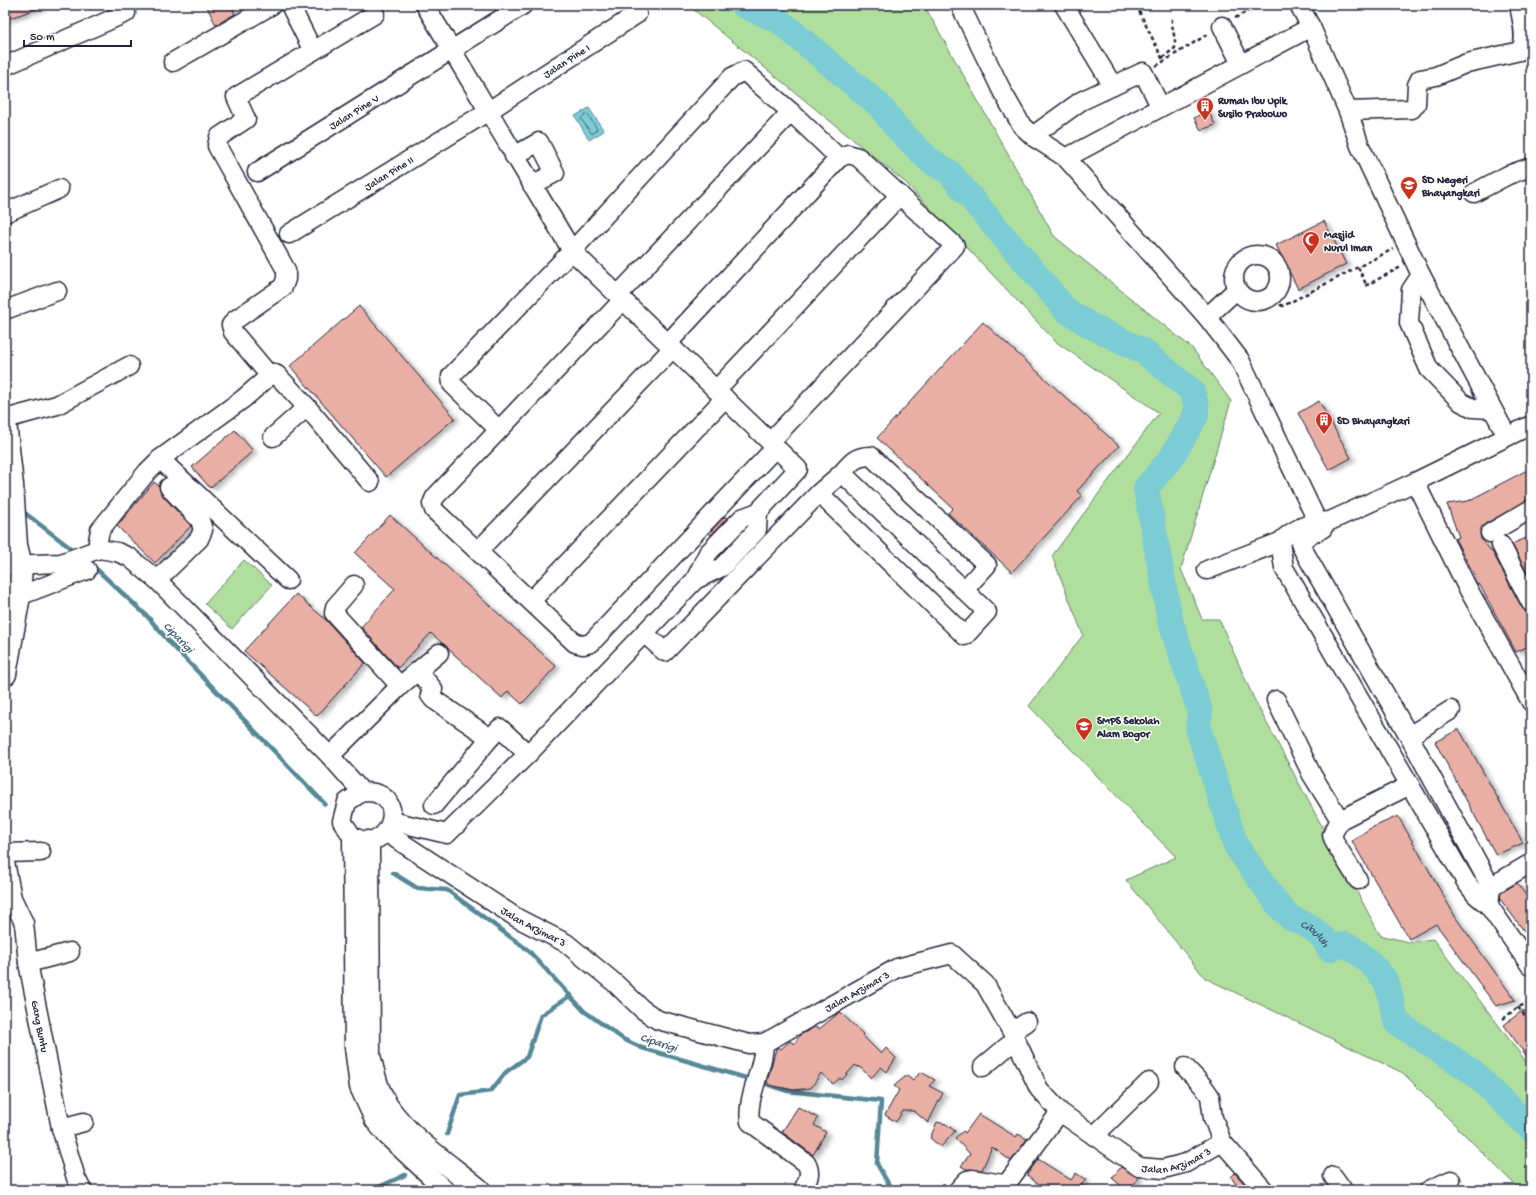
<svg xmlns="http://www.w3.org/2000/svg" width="1536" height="1195" font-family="'Gochi Hand',sans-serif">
<defs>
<filter id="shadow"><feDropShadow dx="4.5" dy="2.5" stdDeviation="2" flood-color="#0004"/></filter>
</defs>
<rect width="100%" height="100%" fill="#fff"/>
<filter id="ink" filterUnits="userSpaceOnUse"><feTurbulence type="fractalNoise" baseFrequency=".025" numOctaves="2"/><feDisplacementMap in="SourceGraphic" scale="8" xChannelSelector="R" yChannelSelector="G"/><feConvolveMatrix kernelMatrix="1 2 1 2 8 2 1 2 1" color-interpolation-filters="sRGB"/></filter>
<g filter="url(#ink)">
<g fill="#b0de9d" stroke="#69806c">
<polygon points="688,5 924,5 1054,236 1192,348 1231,401 1181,569 1202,619 1219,619 1254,699 1380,935 1408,942 1433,939 1531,1068 1531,1190 1520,1190 1403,1073 1205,978 1126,880 1176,857 1029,706 1083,635 1052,556 1159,413 1056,342 906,183"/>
<polygon points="244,560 272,585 232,629 205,604"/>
</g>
<polygon fill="#7bccd5" stroke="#578897" points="589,108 604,131 589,140 575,116"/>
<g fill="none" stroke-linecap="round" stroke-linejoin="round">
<polygon stroke="#466679" stroke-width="1" points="586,114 588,115 597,129 592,134 581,119"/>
<g stroke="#578897" stroke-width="4.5">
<polyline points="21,510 77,553"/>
<polyline points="92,565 147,616 172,645 325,804"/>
<polyline points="393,873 417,888 447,890 528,950 584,1011 623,1039 642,1048 753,1080"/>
<polyline points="760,1082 788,1091 881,1101 877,1164 892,1190"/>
<polyline points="447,1134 460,1095 491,1091 506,1072 527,1057 541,1015 571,995"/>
<polyline points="377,1190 379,1187 405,1175"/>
</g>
<path stroke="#7bccd5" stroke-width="26" id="s1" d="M743,5L778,20L879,105L897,128L929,160L949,172L1066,310L1091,326L1143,351L1192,391L1196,404V415L1172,457L1146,488L1170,620L1200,711L1198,728L1236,846L1279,906L1292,919L1301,922L1313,929L1324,939L1329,949C1333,948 1339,945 1344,945C1355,946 1386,976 1388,987C1391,999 1393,1011 1397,1023L1473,1072L1531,1129"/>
</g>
<g fill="#e9afa4" stroke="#22223b" filter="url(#shadow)">
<polygon points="5,5 42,5 42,7 5,20"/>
<polygon points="206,5 231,5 235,14 216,25"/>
<polygon points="1208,110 1215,125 1201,130 1194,118"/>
<polygon points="1324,221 1346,264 1298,289 1276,245"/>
<polygon points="359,306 455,418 386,477 290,366"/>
<polygon points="983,322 1119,446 1077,491 1082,496 1012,572 948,513 953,508 877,438"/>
<polygon points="1319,401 1351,458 1329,470 1298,413"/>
<polygon points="235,430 253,451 210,488 192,467"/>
<polygon points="1531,468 1531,499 1485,524 1480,533 1481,539 1493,553 1522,608 1526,612 1531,613 1531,645 1516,652 1455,539 1459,537 1447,504 1468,501"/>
<polygon points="154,482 159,486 161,494 191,526 155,563 117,526"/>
<polygon points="390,515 556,666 522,704 508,691 502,698 431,633 398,668 361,627 395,589 355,553"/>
<polygon points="724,517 727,518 711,535 709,533"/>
<polygon points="1531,536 1531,580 1512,544"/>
<polygon points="296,594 325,619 365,663 317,716 244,651"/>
<polygon points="1459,729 1523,843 1496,855 1435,742"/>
<polygon points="1398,816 1456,918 1515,1000 1496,1006 1436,924 1409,939 1352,841 1369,829"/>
<polygon points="1517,883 1531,902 1531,940 1500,899 1501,893"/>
<polygon points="1531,1007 1531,1062 1504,1025 1523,1010 1524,1012"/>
<polygon points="840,1012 863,1034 862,1035 881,1054 886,1048 896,1058 887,1072 881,1067 871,1078 859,1066 858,1067 855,1065 842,1080 840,1078 833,1084 821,1073 811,1088 794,1090 769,1085 767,1082 776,1049 778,1047 781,1049 790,1041 794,1044 800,1035 815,1027 819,1029"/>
<polygon points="921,1072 935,1080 929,1086 943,1093 928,1123 914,1111 903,1111 896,1122 885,1115 899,1090 894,1086 907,1075 913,1080"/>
<polygon points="798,1107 818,1118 814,1125 826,1132 813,1155 782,1132"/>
<polygon points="979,1114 1016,1137 1018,1134 1027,1139 1011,1161 992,1147 982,1170 966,1169 961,1166 970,1154 955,1138 963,1131 965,1133"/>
<polygon points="937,1122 946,1124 955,1131 941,1147 930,1138"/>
<polygon points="1038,1159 1071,1180 1076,1173 1086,1180 1081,1185 1088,1190 1036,1190 1039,1185 1027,1175"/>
<polygon points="1121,1167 1139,1178 1129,1190 1126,1190 1112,1178"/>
<polygon points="1235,1173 1250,1190 1240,1190 1231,1177"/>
</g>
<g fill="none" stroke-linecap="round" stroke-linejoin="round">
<defs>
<g id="minor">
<polyline points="960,5 1003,93 1022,126 1035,138 1066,158 1207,317 1240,360 1321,529"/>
<polyline points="1064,5 1113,86"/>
<polyline points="1299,5 1311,27 1348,111 1360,146 1421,275 1507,436"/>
<polyline points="1222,26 1241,64"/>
<polyline points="313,51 375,14"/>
<polyline points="173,62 272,5"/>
<polyline points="5,66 126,13"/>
<path d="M1348,111L1412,109L1416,104L1417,85L1420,79L1436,76L1467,63L1520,51C1528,39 1521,18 1519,5"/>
<polyline points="1035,138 1038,132 1081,101 1143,72 1160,106"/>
<polyline points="514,156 539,142 555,173 532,185"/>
<polyline points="1066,158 1311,27"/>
<path id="s2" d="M257,172L523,5"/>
<polyline points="1474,193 1508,175 1531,167"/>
<polyline points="5,213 59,189"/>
<path id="s3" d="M289,234L487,112L637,14L634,5"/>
<circle cx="1257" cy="278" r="23"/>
<polyline points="1421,275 1411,290 1409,323 1429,369 1461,402 1473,408 1491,409"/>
<polyline points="618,295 791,112"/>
<polyline points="623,300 435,497 432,504 434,510 575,643 583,645 591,643 776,447"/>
<polyline points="5,310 57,291"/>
<polyline points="1207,317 1236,290"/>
<polyline points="668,343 839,158"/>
<polyline points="270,376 233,332 231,325 235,320 283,287 286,279 286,270 217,146 219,137 246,119 236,97 313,51 290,5"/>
<polyline points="716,390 900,195"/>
<polyline points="5,419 57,405 129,366"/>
<polyline points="499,430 452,384 451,376 572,251 732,77 744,71 791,112 839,158 848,154 858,157 955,246 770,442"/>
<polyline points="273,437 307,407"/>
<polyline points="160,459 288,580"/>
<path d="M842,473C851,462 856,456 871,456L987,565L964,590"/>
<polyline points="1415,482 1466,585 1531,702"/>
<polyline points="1323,528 1303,539 1301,546 1409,736 1491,887 1489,906"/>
<polyline points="1490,533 1531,509"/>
<polyline points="1501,545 1531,603"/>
<polyline points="99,549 98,541 100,530 147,472 160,459 243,399 273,373 277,375 307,407 370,482"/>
<polyline points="478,551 673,348"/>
<path d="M8,565L61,563L99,549L117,552L129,557L157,580L330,756L362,792C367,792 374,792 378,794C401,803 393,839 369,841C364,842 357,838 352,836L342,821L347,802L362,792"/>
<polyline points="1207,570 1280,542"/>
<polyline points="157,580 199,539 203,530 200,520 169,487"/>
<polyline points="695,580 722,567 757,530 758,512"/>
<polyline points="354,585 335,607 334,613 400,686"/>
<polyline points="5,594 19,596 87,570"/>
<polyline points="531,601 725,398"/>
<polyline points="644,633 665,652 819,493 842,473 987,612 965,636 819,493"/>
<polyline points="418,671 433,689 430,695 433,699 490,738 500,728 528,754"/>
<polyline points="1276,700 1312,775 1340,820"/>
<polyline points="1409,736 1451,710"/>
<polyline points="330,756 400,686 439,653"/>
<polyline points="434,805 490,738"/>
<polyline points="392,821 447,834 528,754 695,580 708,553 742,518 758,512 798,469 572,251 425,5"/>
<path id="s4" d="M387,833L517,918L566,943L616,984L642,1009L658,1020L749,1044L764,1043L777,1036L897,968L952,954L985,984L1012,1032L1039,1089L1060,1112L1139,1167L1163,1169L1186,1163L1222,1142L1264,1190"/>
<polyline points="352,836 354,1047 359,1087 374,1120 387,1136 445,1190"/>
<polyline points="5,853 41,852"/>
<path id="s5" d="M5,862L12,898L24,923L28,963L61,1128L76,1178L82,1190"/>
<polyline points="1358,880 1335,843 1332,835 1340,820 1410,785"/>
<polyline points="1480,893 1531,863"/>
<polyline points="28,963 70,952"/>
<path d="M1530,965L1489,906L1476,895L1466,882L1284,568L1280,542C1293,529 1311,521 1330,521L1415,482L1531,425"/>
<polyline points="1012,1032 1027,1022"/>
<path d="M764,1043C764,1070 746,1096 750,1122L806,1163C812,1173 808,1180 803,1190"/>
<polyline points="983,1067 1015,1040"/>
<polyline points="1185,1067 1203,1086 1210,1096 1213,1118 1222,1142"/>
<polyline points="61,1128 84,1122"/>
<polyline points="1094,1136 1149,1082"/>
<polyline points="1333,1176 1343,1190"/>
<polyline points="958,1190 967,1180 972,1179 1003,1184 1008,1182 1060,1112"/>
<polyline points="1429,1190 1451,1180"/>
</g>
<g id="highway">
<polyline points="5,422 12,485 16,545 21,566 19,596 5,674"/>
<path d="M368,842L369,1055C373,1072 377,1090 386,1105C409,1139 448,1164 479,1190"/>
</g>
</defs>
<use href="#minor" stroke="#22223b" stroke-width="21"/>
<use href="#highway" stroke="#22223b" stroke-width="25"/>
<g stroke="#22223b" stroke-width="2.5" stroke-dasharray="4 3" stroke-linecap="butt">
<polyline points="1136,5 1164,62"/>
<polyline points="1243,5 1246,12"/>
<polyline points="1235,18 1258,6"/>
<path d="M1162,58L1175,48C1176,37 1171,28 1172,17"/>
<polyline points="1156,66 1208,34"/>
<polyline points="1358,267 1365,282 1365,286 1401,267"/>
<polyline points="1267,299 1283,306 1393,249"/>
<polyline points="1518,1007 1531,1024"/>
<polyline points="1503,1019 1518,1007 1531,1002"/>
</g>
<use href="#minor" stroke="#fff" stroke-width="18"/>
<use href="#highway" stroke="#fff" stroke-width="22"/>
</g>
</g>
<defs>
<symbol id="building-pin" viewBox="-11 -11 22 30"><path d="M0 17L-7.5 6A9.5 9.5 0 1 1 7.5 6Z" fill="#c8321e" stroke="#fff"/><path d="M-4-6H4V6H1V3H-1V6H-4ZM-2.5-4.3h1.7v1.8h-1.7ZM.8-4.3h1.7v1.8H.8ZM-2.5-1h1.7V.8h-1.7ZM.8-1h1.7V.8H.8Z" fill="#fff"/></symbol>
<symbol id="school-pin" viewBox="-11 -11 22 30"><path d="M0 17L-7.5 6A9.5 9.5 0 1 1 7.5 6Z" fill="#c8321e" stroke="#fff"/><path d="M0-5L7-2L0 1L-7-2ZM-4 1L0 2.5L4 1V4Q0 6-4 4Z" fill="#fff"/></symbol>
<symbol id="mosque-pin" viewBox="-11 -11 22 30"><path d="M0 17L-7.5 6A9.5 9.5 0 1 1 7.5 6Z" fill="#c8321e" stroke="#fff"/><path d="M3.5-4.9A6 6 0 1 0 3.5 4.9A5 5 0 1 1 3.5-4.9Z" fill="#fff"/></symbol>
</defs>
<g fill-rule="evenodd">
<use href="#building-pin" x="1195" y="96" width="20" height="27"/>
<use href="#school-pin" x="1399" y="175" width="20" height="27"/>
<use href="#mosque-pin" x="1301" y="230" width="20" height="27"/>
<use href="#building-pin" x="1314" y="410" width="20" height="27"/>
<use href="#school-pin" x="1074" y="716" width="20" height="27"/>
</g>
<g text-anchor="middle" stroke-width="3" stroke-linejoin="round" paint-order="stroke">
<g font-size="11" fill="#22223b" stroke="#fff">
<text dy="4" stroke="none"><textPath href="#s3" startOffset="327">Jalan Pine I</textPath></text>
<text dy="4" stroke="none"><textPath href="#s2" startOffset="114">Jalan Pine V</textPath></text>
<text dy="4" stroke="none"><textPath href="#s3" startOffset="117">Jalan Pine II</textPath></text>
<text dy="4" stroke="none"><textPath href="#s4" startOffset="174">Jalan Arzimar 3</textPath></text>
<text dy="4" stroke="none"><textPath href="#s4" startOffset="546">Jalan Arzimar 3</textPath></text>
<text dy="4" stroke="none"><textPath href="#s5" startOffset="169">Gang Buntu</textPath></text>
<text dy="4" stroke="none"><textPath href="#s4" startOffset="978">Jalan Arzimar 3</textPath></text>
</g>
<g font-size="11" font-weight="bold" fill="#22223b" stroke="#fff" text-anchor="start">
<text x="1218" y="104">Rumah Ibu Upik<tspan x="1218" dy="13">Susilo Prabowo</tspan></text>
<text x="1422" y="183">SD Negeri<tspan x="1422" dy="13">Bhayangkari</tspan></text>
<text x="1324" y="238">Masjid<tspan x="1324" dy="13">Nurul Iman</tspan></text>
<text x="1337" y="424">SD Bhayangkari</text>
<text x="1097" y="724">SMPS Sekolah<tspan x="1097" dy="13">Alam Bogor</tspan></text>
</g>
<g font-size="12" font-style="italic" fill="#415e71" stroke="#fff">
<text transform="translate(179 637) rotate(46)" y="4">Ciparigi</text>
<text dy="4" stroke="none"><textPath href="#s1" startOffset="1204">Cibuluh</textPath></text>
<text transform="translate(659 1042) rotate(18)" y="4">Ciparigi</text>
</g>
</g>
<rect width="1536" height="1195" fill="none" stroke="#fff" stroke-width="20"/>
<rect x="10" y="10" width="1516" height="1175" fill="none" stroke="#22223b" stroke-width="1.5" filter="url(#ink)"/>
<path d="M24 40v6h107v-6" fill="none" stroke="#22223b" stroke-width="2"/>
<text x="30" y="40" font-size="12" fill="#22223b" stroke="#ffffff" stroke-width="3" paint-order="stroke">50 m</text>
</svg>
